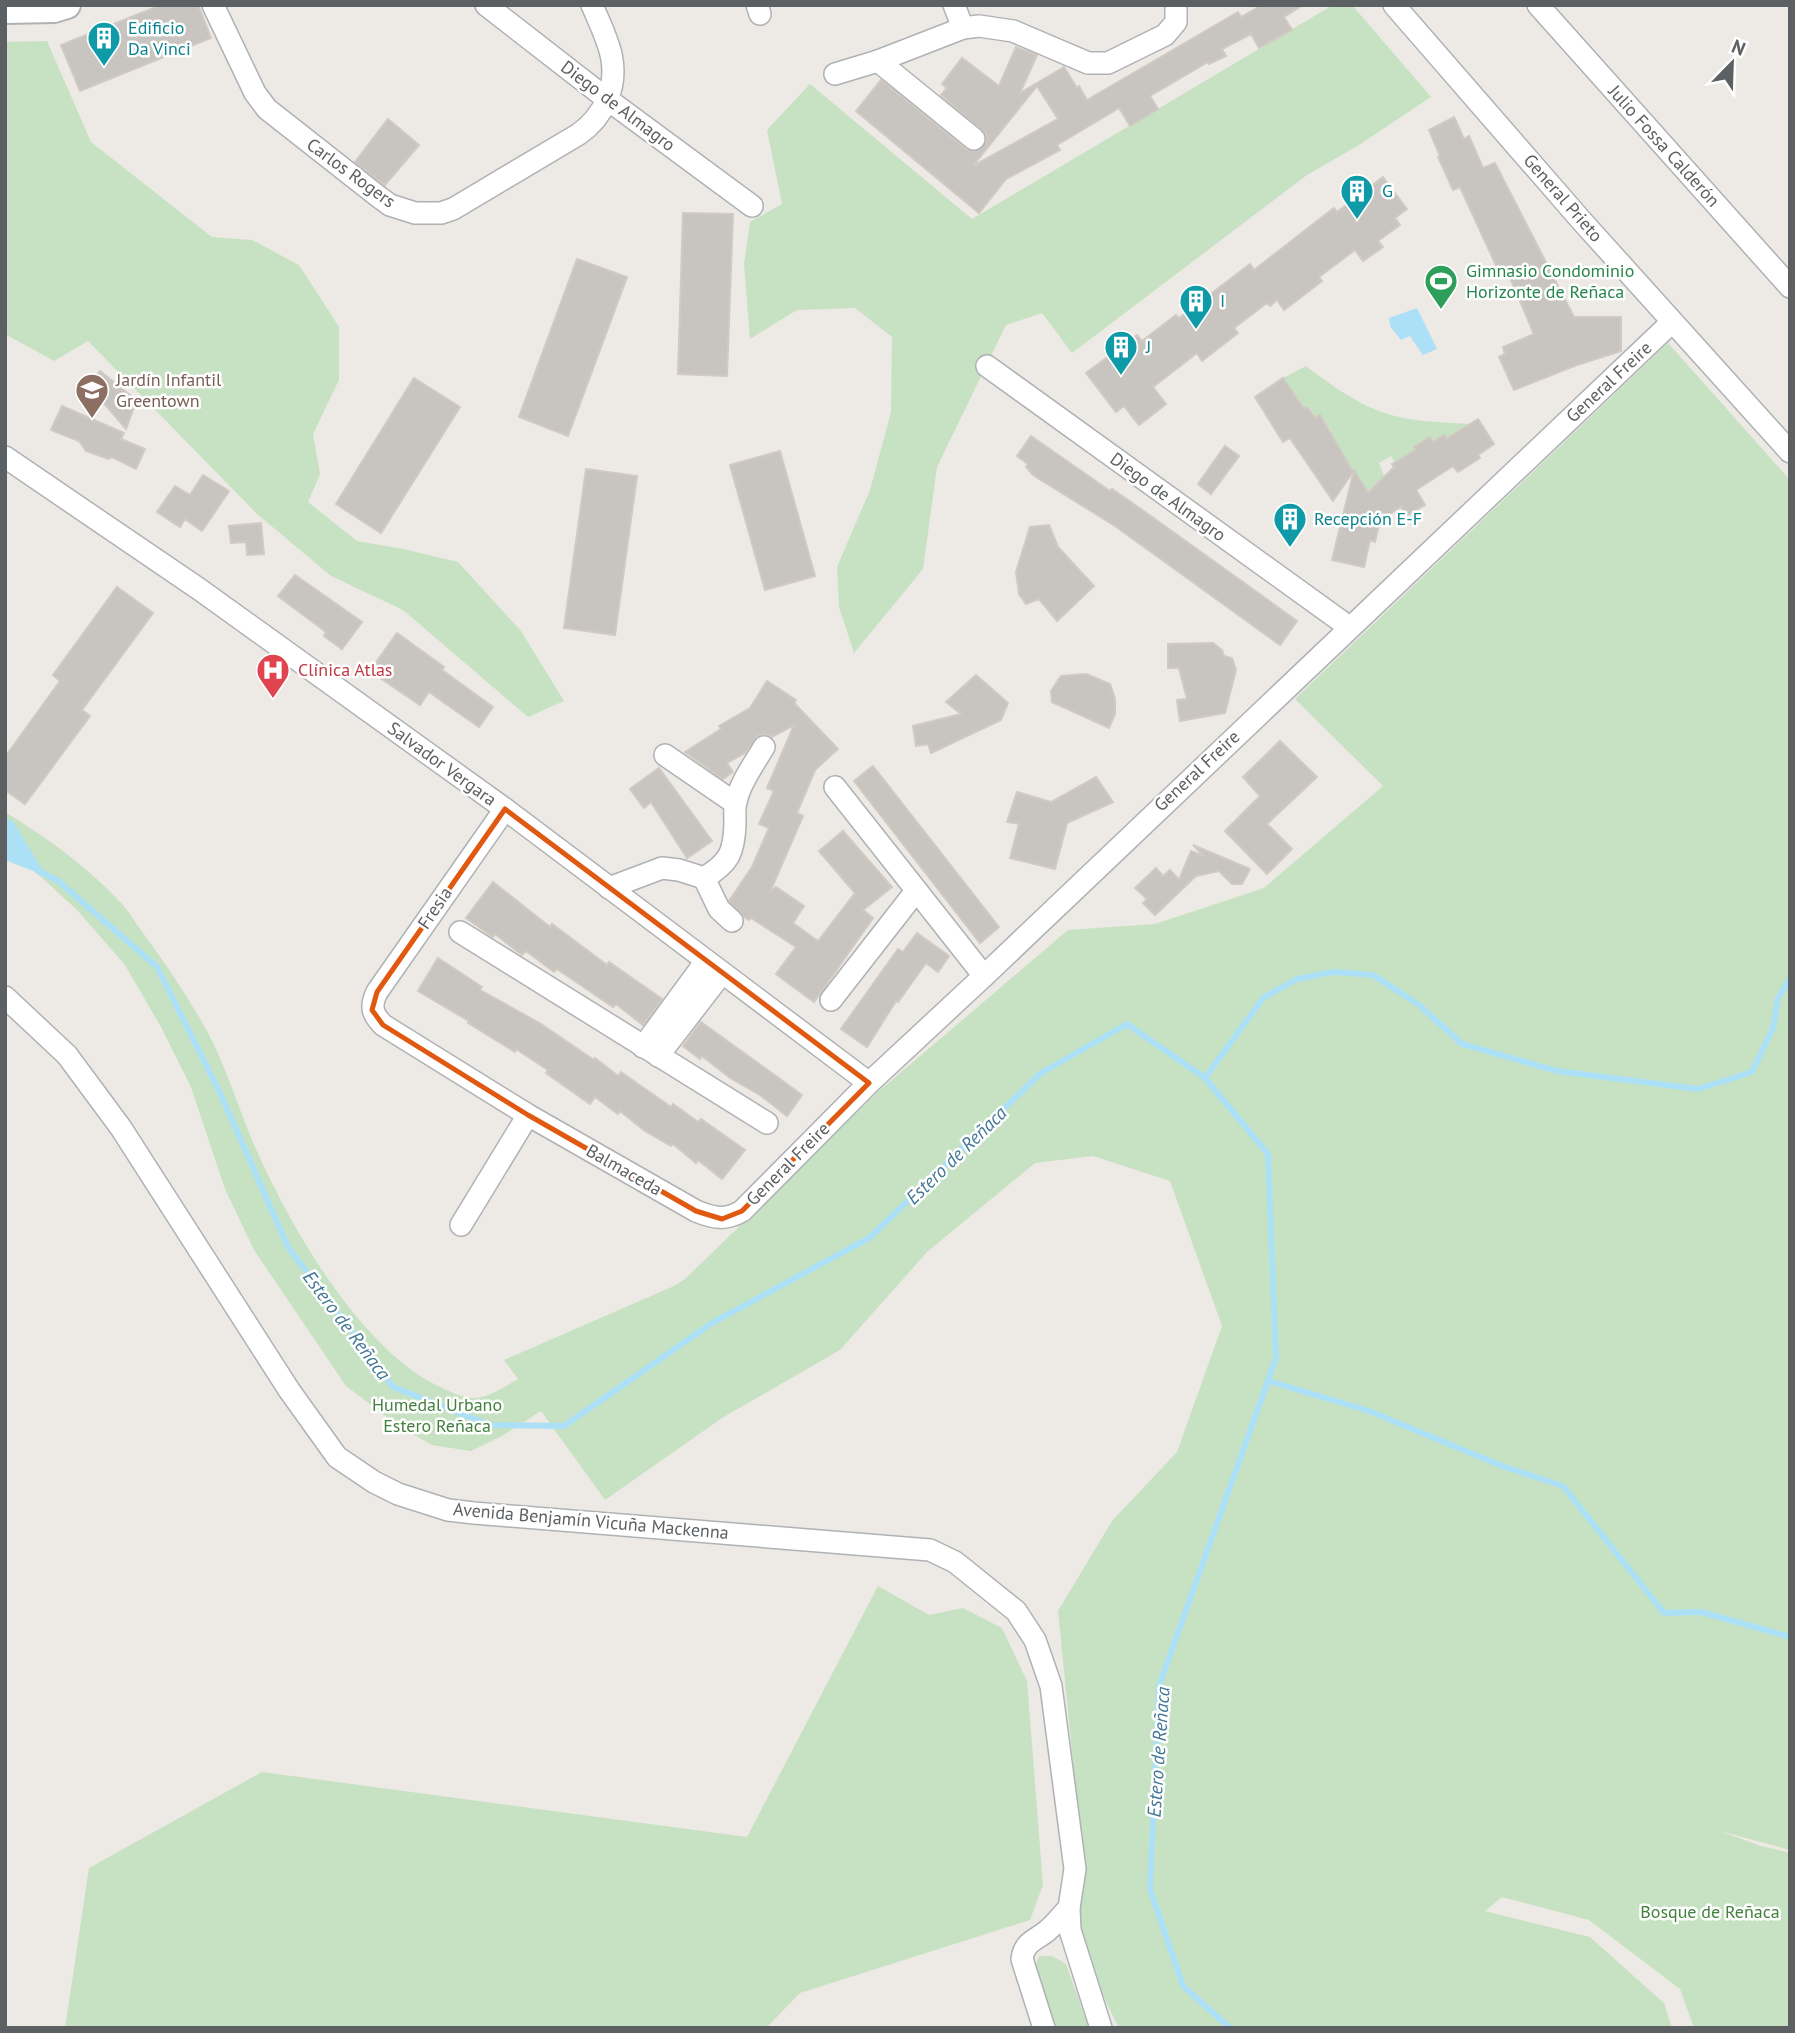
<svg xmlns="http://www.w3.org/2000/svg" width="1795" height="2033" font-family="'PT Sans',sans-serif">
<rect width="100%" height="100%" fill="#ede9e4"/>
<g fill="#c7e2c3">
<polygon points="1333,5 1352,5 1431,97 1359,145 1307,175 1072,353 1042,313 1006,325 937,467 923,569 854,653 839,607 837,567 870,490 891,412 892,337 855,308 797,310 750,339 744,264 750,222 782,204 767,130 810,84 972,219"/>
<polygon points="47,41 91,142 212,237 252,240 299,265 339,327 339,380 313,434 320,474 308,502 357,541 403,549 458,562 521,631 564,701 528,717 403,610 331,576 256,513 88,341 54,361 5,334 5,42"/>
<path d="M1668,343L1790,480V1850L1720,1831L1761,1846L1790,1853V2028H1694L1680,1989L1589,1920L1502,1897L1485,1911L1590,1937L1664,2003L1672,2028H1119L1089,1968L1070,1886L1076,1823L1072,1751L1058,1611L1112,1521L1177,1452L1222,1326L1170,1181L1093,1156L1035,1163L927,1252L840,1350L722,1418L605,1500L541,1411L502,1436L471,1451L432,1445L400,1427L346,1386L254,1250L225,1189L191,1087L161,1027L125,965L78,911L38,874L5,851V812C46,837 89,868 121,903C130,912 136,924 143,933C163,960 182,988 199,1017C226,1061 238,1111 260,1158C295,1234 362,1350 440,1387C451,1392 462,1398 475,1398C488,1398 506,1386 518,1379L504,1360L674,1286L685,1279L879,1091L1068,930L1155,924L1264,888L1383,786L1295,699Z"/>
<path d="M1306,366C1328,383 1353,401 1379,411C1408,422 1440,422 1470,424L1447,439L1444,436L1433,442L1415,447L1416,450L1395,463L1391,456L1379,463L1384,476L1382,478L1384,481L1367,492L1355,480L1327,434L1331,431L1320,415L1315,418L1308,407L1304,409L1283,378Z"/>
<polygon points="878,1586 929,1615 963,1608 1002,1628 1027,1681 1043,1885 1030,1920 800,1993 766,2028 65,2028 89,1868 262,1772 747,1837"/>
<polygon points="1039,1956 1052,1956 1066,1964 1089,2028 1056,2028 1035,1967"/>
</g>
<g fill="#abe0f6">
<polygon points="1417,308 1437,349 1423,355 1410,336 1401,340 1390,326 1389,318"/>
<polygon points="5,818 13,821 46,876 5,860"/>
</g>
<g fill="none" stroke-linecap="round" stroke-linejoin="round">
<g stroke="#abe0f6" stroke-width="6">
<polyline points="38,871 57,880 157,967 220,1093 288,1247 393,1387 490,1425 564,1426 712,1323 869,1238 1041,1073 1127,1024 1205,1078 1268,1154 1276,1358 1159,1686 1150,1889 1183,1986 1230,2028"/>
<polyline points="1205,1078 1263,998 1297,979 1333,972 1373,975 1418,1004 1462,1044 1557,1071 1698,1089 1752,1072 1773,1028 1778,998 1790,979"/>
<polyline points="1269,1381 1369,1411 1502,1466 1563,1486 1664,1613 1701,1612 1790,1637"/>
</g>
</g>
<g fill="#c8c4c0" stroke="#d1cac3" stroke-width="2" fill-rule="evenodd">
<polygon points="161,5 198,5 211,38 80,91 61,45"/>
<path d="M1262,5H1303L1284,17L1292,30L1259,48L1251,34L1222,49L1226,56L1209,64L1208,62L1150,96L1158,109L1130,126L1119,108L1057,145L1060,150L1006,179L979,213L856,111L881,80L966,149L978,151L987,142L986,134L941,95L947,88L942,84L962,58L999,86L1016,47L1037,55L1020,93L1064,67L1077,88L1079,86L1087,100L1238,12L1241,17ZM1037,86L1058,119L973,166Z"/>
<polygon points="1454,117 1464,139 1469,136 1483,168 1495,163 1574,317 1621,317 1621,351 1577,365 1514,390 1499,357 1505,354 1503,347 1534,334 1507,271 1500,274 1460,187 1453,190 1438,157 1440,156 1429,130"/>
<polygon points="388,119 419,145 385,185 355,162"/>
<polygon points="1383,177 1407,209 1395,218 1400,225 1378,241 1383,247 1363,261 1355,250 1319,277 1322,281 1284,310 1277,300 1270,306 1267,303 1234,328 1238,333 1202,361 1197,353 1153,387 1166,404 1139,425 1124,406 1116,412 1086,373 1137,335 1142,341 1176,315 1179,318 1250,264 1254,270 1334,208 1337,212"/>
<polygon points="683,213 733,214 727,376 678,374"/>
<polygon points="577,259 627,277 568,436 519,417"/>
<polygon points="100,371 130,395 134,407 126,429 89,386"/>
<polygon points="414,378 460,407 381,533 336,504"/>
<polygon points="1283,378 1304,409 1307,407 1315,418 1320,415 1353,472 1333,501 1290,438 1283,442 1255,397"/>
<polygon points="62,406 124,433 121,439 145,449 136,469 112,457 108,459 86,451 79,441 51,430"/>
<polygon points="1478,419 1494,444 1478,455 1480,458 1458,472 1453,466 1416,490 1425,505 1406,516 1401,507 1380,520 1375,542 1370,540 1364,567 1332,560 1354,470 1368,493 1394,467 1392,464 1416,450 1414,447 1430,437 1433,442 1444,435 1446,439"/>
<polygon points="1031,436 1110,491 1112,489 1141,509 1297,621 1280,645 1115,526 1033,475 1026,467 1028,464 1017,456"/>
<polygon points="1225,446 1239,456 1211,494 1198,484"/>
<polygon points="780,451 815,576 765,590 730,465"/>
<polygon points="586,469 637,476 615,635 564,628"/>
<polygon points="203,475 229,491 202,531 185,519 180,527 157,512 175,486 190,495"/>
<polygon points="261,523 264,554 247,555 246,542 231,543 229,526"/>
<polygon points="1049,525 1058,547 1094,586 1057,621 1039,599 1026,604 1019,594 1016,572 1030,527"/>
<polygon points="295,575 362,622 342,649 324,636 326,632 278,596"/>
<polygon points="117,587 153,613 82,710 90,716 25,804 5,790 5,757 60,681 53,675"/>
<polygon points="397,633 444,667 442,670 493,707 479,727 429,692 420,705 370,671"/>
<polygon points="1213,643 1222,650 1224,656 1232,658 1236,670 1225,713 1180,721 1177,700 1187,699 1179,668 1168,668 1168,644"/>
<polygon points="1086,674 1110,684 1115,699 1115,714 1109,728 1052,702 1051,691 1061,676"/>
<polygon points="976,675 1008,703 1001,720 931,753 928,744 916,746 913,726 961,714 946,702"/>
<polygon points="767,681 796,700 794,703 838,749 815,770 797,813 803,816 770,892 776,887 804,906 793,923 818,941 855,893 819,851 843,831 892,887 863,910 873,918 814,1002 776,974 796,947 751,918 749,920 744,917 729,901 752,867 769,828 759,824 774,791 767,788 794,725 772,737 765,734 757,736 745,753 727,763 733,772 723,779 685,752 721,729 719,726 750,708"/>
<polygon points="1280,741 1317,777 1267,824 1292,849 1267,874 1225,831 1260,796 1243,777"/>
<polygon points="873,766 999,927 980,943 854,781"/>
<polygon points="659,768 712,841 687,858 651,802 644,808 630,789"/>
<polygon points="1096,777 1113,802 1067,823 1055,869 1010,858 1019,824 1007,822 1017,792 1051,802"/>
<polygon points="1193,845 1250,869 1242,884 1232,884 1219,871 1196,876 1155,915 1143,903 1147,899 1135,888 1156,868 1163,876 1170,870 1179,880 1191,851 1204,856"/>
<polygon points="493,882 550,927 552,924 607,965 609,962 662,999 643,1025 616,1004 613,1007 557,969 554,972 526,951 522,955 495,934 493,937 466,918"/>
<polygon points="917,933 949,956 938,972 926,963 898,1002 896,1001 867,1047 841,1029 898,949 903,952"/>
<polygon points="438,958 482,987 480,990 541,1024 594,1060 595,1058 618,1076 621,1072 671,1107 673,1104 698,1122 701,1119 745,1150 722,1179 698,1160 696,1163 673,1144 671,1146 645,1131 620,1111 618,1114 595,1097 590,1104 546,1073 548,1070 516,1049 515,1052 468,1023 469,1021 418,991"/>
<polygon points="701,1022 802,1095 787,1116 760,1095 730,1078 702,1056 700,1059 683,1046"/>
</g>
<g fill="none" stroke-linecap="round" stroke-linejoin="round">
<defs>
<g id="minor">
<path d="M213,5L255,93L267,109L379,197L390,205L415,213H441L453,209L579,134C592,125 600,115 607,100C622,65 606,38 592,5"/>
<polyline points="486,5 607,99 752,206"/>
<polyline points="757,5 760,14"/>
<polyline points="954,5 963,28"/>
<polyline points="1394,5 1580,219 1790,452"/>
<polyline points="1538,5 1790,287"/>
<polyline points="878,61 974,139"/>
<polyline points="835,74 878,61 963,28 979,26 1013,31 1088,63 1108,63 1165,35 1176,22 1176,5"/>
<polyline points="987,366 1349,627"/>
<polyline points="5,457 199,589 505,809 869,1083"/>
<polyline points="665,755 735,803"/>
<polyline points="835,787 984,976"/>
<path d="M505,809L377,992C370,1006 372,1014 383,1025L528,1115L696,1211C713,1218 725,1221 742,1211L869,1083L984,976L1672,322"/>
<polyline points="704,878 719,909 732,921"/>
<path d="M609,888L662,868L679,870L704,878C729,863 734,853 735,824C735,817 734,809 736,802C740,783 754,764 764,747"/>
<polyline points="460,932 767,1123"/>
<polyline points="5,997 67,1055 121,1128 289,1390 337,1457 374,1482 398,1494 448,1510 474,1513 930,1550 955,1562 1016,1611 1035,1640 1051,1686 1075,1869 1069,1908 1070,1930 1101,2028"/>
<polyline points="831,1000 916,891"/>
<polyline points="643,1047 706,961"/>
<polyline points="658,1056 722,973"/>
<polyline points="461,1225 528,1115"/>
<path d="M1044,2028L1022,1959C1024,1941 1037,1940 1048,1930C1056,1923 1062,1915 1069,1908"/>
</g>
<polyline id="tertiary" points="5,10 54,9 67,5"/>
</defs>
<use href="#minor" stroke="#afb2b5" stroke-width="24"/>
<use href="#tertiary" stroke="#afb2b5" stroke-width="30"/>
<use href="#minor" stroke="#fff" stroke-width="21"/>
<use href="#tertiary" stroke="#fff" stroke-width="26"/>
</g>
<path fill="none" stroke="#e15910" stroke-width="5" stroke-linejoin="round" d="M505,809L869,1083L742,1211L722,1219L696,1211L528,1115L383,1025L372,1010L377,992Z"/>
<defs>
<symbol id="building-pin" viewBox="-11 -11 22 30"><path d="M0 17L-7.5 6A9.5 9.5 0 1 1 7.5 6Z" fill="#0f9aa8" stroke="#fff"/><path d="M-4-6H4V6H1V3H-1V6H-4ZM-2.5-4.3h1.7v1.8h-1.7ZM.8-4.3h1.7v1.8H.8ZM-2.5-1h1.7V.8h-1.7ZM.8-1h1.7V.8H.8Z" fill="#fff"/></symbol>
<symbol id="stadium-pin" viewBox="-11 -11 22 30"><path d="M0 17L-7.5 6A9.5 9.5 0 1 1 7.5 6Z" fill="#2e9e5b" stroke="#fff"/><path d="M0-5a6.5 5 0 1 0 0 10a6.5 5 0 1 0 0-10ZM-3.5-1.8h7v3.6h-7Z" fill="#fff"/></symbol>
<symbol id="school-pin" viewBox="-11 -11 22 30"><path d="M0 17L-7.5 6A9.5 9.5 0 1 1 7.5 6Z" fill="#8d6e63" stroke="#fff"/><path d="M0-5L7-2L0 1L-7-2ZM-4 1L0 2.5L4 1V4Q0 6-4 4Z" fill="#fff"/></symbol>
<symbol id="hospital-pin" viewBox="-11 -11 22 30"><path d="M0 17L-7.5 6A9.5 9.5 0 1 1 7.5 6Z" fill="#e0444e" stroke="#fff"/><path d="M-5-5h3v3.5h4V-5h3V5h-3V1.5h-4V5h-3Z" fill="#fff"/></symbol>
</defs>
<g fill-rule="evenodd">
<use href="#building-pin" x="85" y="19" width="38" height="52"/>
<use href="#building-pin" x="1338" y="172" width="38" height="52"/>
<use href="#stadium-pin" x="1422" y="262" width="38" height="52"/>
<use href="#building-pin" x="1177" y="282" width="38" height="52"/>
<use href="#building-pin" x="1102" y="328" width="38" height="52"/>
<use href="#school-pin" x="73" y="371" width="38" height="52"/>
<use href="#building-pin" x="1271" y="500" width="38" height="52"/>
<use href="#hospital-pin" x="254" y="651" width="38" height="52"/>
</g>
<g text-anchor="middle" stroke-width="5" stroke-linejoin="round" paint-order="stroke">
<g font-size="18" fill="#0d838f" stroke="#fff" text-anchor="start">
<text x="128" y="34">Edificio<tspan x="128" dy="21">Da Vinci</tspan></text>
<text x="1382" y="197">G</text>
<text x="1220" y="307">I</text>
<text x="1146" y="353">J</text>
<text x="1314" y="525">Recepción E-F</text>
</g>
<g font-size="18" fill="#5c6063" stroke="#fff">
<text transform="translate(618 106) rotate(37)" y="6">Diego de Almagro</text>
<text transform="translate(1664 146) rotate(48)" y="6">Julio Fossa Calderón</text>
<text transform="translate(351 173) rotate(36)" y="6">Carlos Rogers</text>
<text transform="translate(1563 198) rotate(49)" y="6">General Prieto</text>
<text transform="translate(1609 382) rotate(-43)" y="6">General Freire</text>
<text transform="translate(1168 497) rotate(36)" y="6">Diego de Almagro</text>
<text transform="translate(442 764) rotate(36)" y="6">Salvador Vergara</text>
<text transform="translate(1197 771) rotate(-43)" y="6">General Freire</text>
<text transform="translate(435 908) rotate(-56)" y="6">Fresia</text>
<text transform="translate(788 1164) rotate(-45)" y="6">General Freire</text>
<text transform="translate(624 1170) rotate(30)" y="6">Balmaceda</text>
<text transform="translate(591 1521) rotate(5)" y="6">Avenida Benjamín Vicuña Mackenna</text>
</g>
<g font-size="18" fill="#27864d" stroke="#fff" text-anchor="start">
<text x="1466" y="277">Gimnasio Condominio<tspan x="1466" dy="21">Horizonte de Reñaca</tspan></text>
</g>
<g font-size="18" fill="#785e54" stroke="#fff" text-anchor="start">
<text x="116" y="386">Jardín Infantil<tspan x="116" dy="21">Greentown</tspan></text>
</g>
<g font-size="18" fill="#be3a42" stroke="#fff" text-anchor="start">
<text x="298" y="676">Clínica Atlas</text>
</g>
<g font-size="18" fill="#44803e" stroke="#fff">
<text x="437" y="1411">Humedal Urbano<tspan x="437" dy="21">Estero Reñaca</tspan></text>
<text x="1710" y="1918">Bosque de Reñaca</text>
</g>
<g font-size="19" font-style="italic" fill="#437796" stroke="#fff">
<text transform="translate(956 1155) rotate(-44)" y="7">Estero de Reñaca</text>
<text transform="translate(347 1325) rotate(53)" y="7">Estero de Reñaca</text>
<text transform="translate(1158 1752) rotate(-86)" y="7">Estero de Reñaca</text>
</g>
</g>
<rect width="1795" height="2033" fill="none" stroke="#5c6063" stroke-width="14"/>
<g transform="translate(1732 63) rotate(23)" stroke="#ffffff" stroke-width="5" paint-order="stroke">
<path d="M0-5L12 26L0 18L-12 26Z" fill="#5c6063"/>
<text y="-10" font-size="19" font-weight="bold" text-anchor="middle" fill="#5c6063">N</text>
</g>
</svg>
